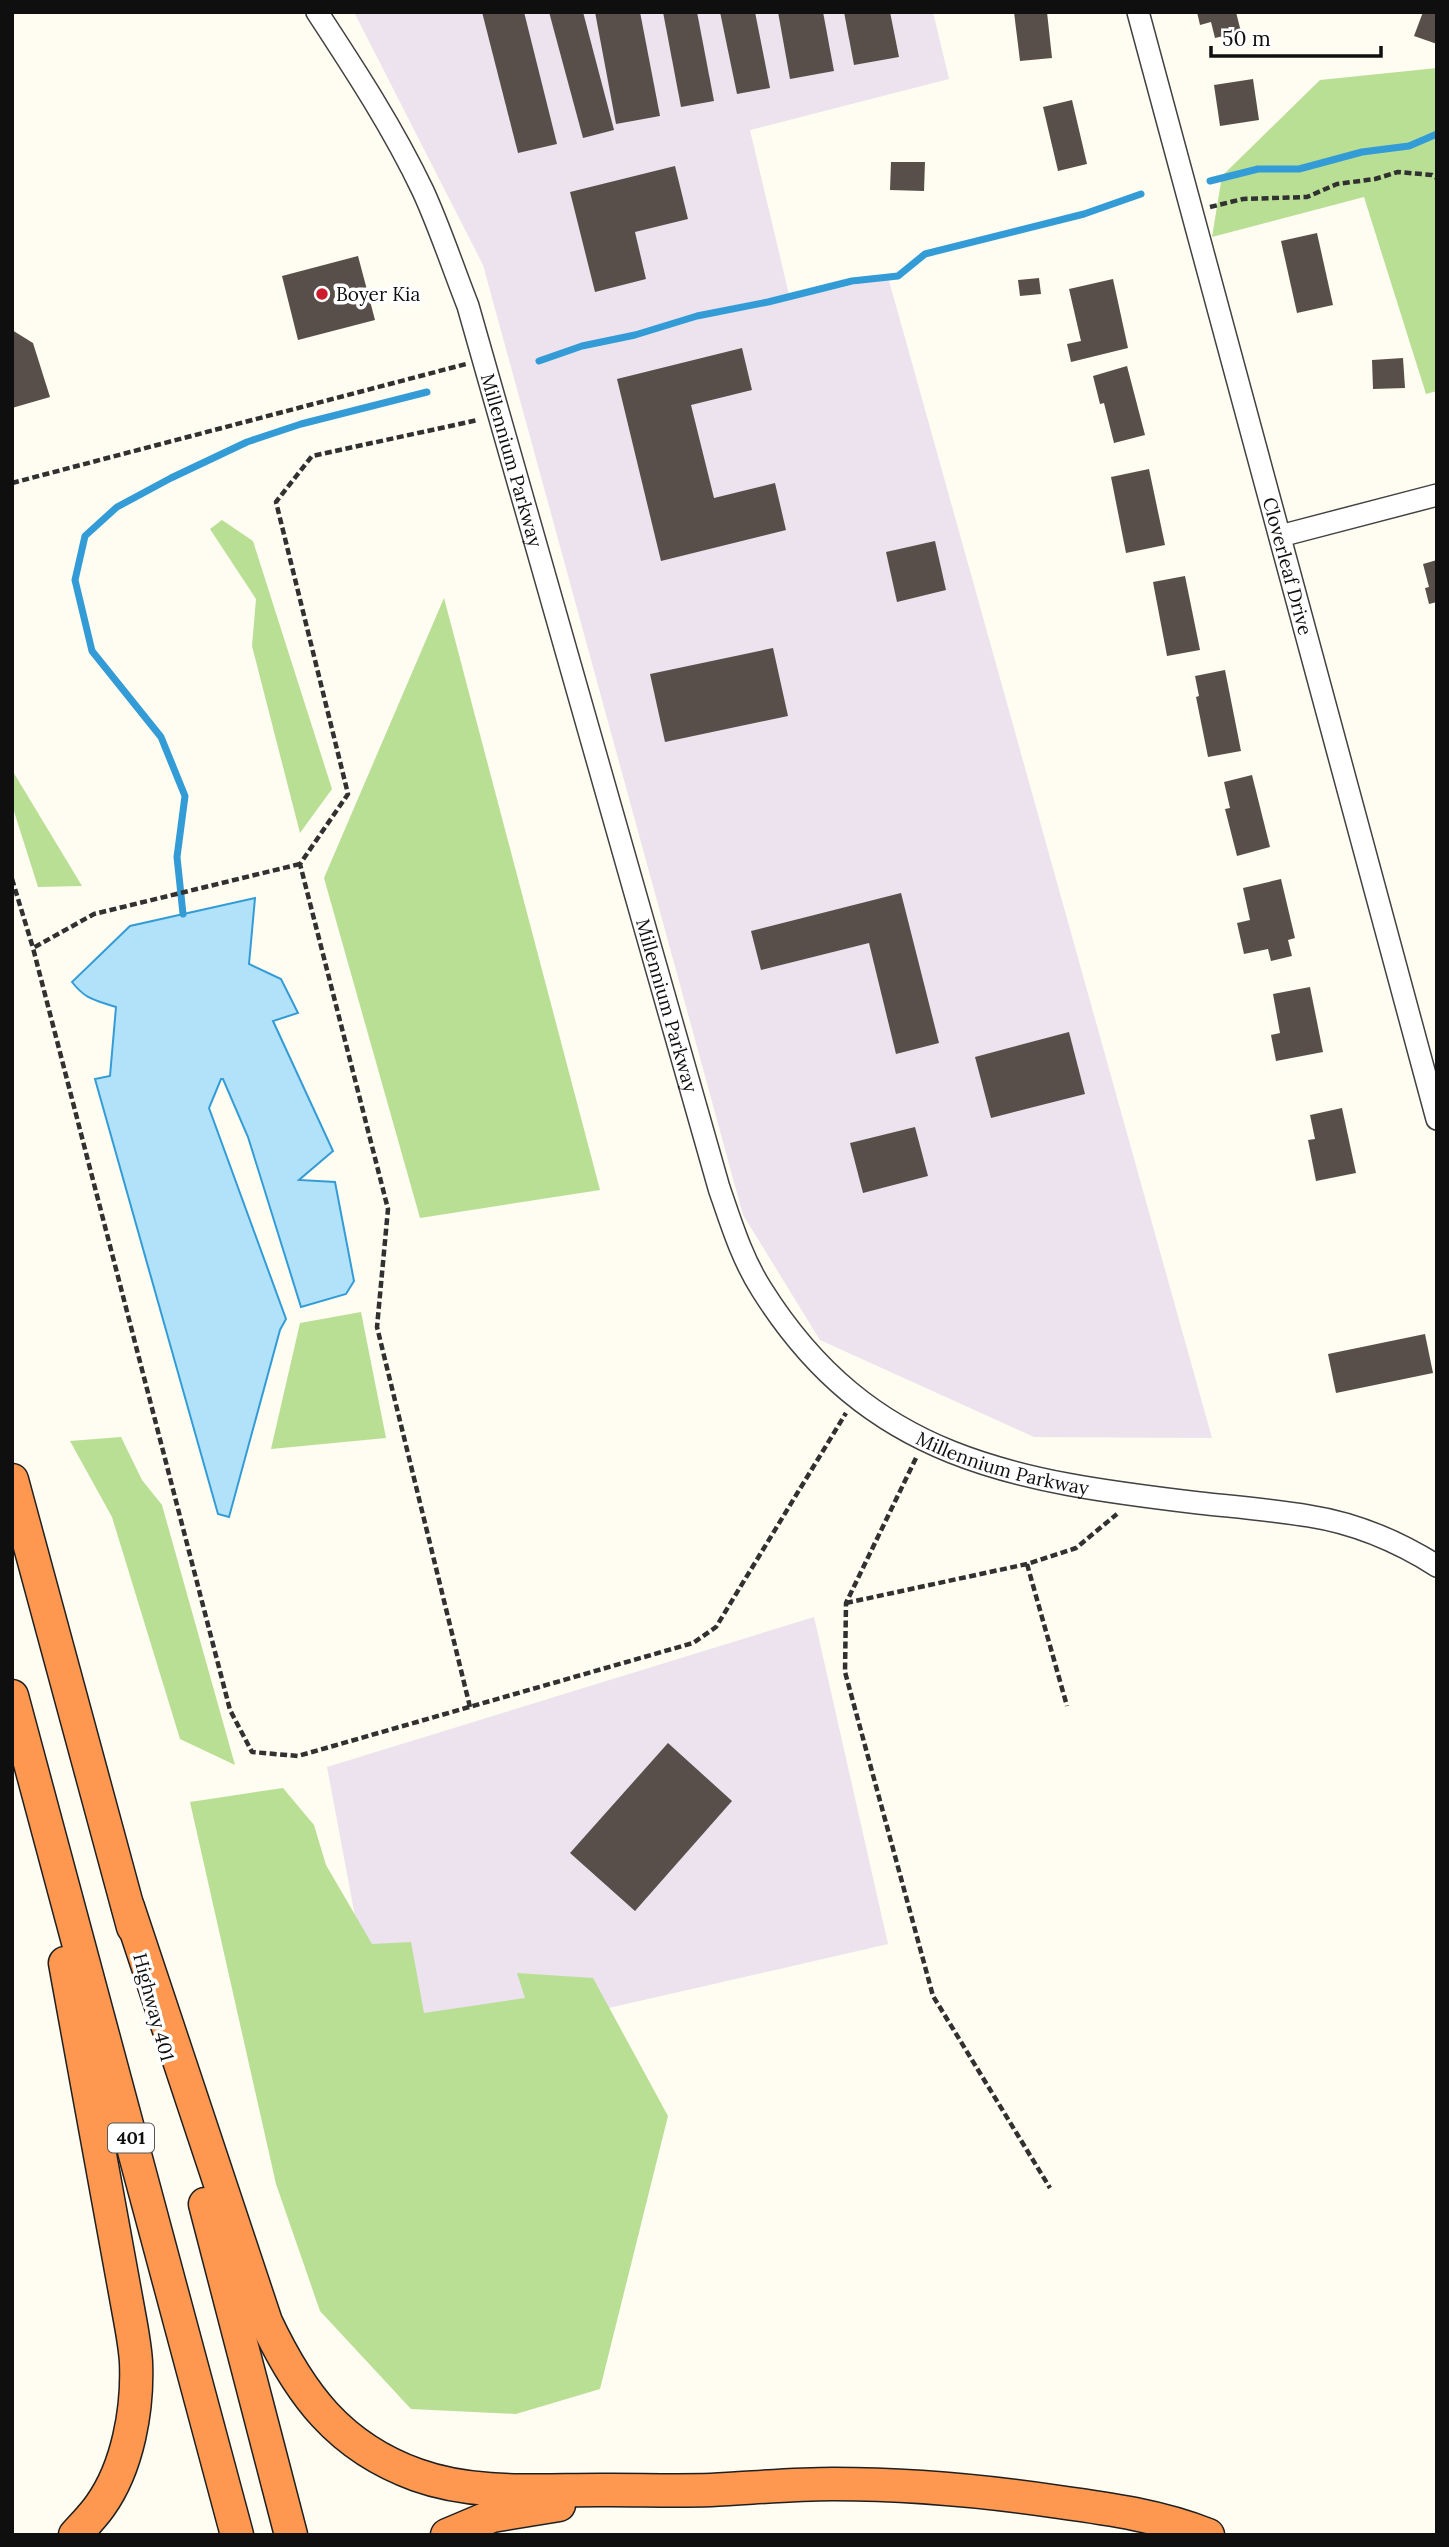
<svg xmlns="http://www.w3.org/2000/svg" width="1449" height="2547" font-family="Lora,serif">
<rect width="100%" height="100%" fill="#fffcf1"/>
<g fill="#ece3ee">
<polygon points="354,12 933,12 949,79 750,130 790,299 888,277 1212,1438 1034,1437 820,1340 743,1215 483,265"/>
<polygon points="814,1617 888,1944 382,2060 327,1767"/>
</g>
<g fill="#b9df95">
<polygon points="1437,68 1437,391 1426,394 1364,197 1212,237 1222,176 1320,80"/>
<polygon points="222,520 253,541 332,789 300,833 252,646 256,599 210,529"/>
<polygon points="444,598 600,1190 420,1218 324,878"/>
<polygon points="12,770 82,886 38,887 12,805"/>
<polygon points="361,1312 386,1438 271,1449 300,1323"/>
<polygon points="121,1437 142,1480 162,1505 235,1765 180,1739 112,1517 70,1441"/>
<polygon points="283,1788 314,1825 326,1865 372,1944 411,1942 424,2013 525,1998 517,1973 593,1978 668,2116 600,2389 516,2414 411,2409 320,2311 276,2184 190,1802"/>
</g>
<path fill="#b2e2fa" stroke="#339cd7" stroke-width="2" d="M255,898L249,964L281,979L298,1013L273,1021L333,1151L299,1180L335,1182L354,1281L346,1294L301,1307L248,1137L223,1079H221L209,1108L286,1319L280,1330L229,1517L218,1514L95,1079L110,1076L116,1007C95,1000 86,1000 72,982L130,926Z"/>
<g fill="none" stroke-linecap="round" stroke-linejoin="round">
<g stroke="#339cd7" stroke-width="7">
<polyline points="1210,181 1258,169 1299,169 1362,152 1409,146 1437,134"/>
<polyline points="539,361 582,346 635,335 697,316 768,302 852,281 898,276 925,254 1084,214 1141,194"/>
<polyline points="183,914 177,857 185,796 161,737 92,651 75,580 85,536 117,507 171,478 247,442 301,424 427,392"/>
</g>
</g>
<g fill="#594f4a">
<polygon points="482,12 524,12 557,144 518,153"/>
<polygon points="549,12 583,12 614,130 583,138"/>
<polygon points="595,12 640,12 660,116 616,124"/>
<polygon points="663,12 697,12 714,101 681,107"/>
<polygon points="720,12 755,12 770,88 737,94"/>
<polygon points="778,12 823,12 834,71 790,79"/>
<polygon points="844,12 890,12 899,57 854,65"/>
<polygon points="1014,12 1047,12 1052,58 1020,61"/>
<polygon points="1197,12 1236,12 1241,32 1215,38 1211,22 1200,25"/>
<polygon points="1423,12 1437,12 1437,44 1414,36"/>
<polygon points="1253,79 1259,120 1220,126 1214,85"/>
<polygon points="1072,100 1087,164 1058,171 1043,107"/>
<polygon points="891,162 925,162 924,191 890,190"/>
<polygon points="675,166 688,219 635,232 646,279 595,292 570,192"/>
<polygon points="1317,233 1333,305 1297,313 1281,241"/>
<polygon points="358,256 375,320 298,340 282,276"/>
<polygon points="1039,278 1041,294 1020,296 1018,280"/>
<polygon points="1113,279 1128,348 1071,362 1067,344 1081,341 1069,289"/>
<polygon points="12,330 33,343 50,397 12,408"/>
<polygon points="742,348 752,390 691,405 714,498 775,483 786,530 661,561 617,379"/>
<polygon points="1403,358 1405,388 1373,389 1372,360"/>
<polygon points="1127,366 1145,435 1114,443 1104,403 1100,404 1093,376"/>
<polygon points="1149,469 1165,545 1126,553 1111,477"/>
<polygon points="935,541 946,590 897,602 886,552"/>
<polygon points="1437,560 1437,602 1429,604 1425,588 1429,587 1423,564"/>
<polygon points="1185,576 1200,650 1167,656 1153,582"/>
<polygon points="773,648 788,716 665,742 650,674"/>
<polygon points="1225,670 1241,751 1208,757 1196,697 1199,696 1195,676"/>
<polygon points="1252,775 1270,847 1237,856 1225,809 1230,808 1224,782"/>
<polygon points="1281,879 1295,938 1288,940 1292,956 1271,961 1268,949 1244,954 1237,923 1250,920 1243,888"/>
<polygon points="901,893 939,1043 896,1054 869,943 761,970 751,931"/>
<polygon points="1310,987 1323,1052 1276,1061 1271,1035 1280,1033 1273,994"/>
<polygon points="1069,1032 1085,1094 991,1118 975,1057"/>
<polygon points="1342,1108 1356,1173 1316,1181 1308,1140 1315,1139 1310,1115"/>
<polygon points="915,1127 928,1176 863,1193 850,1143"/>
<polygon points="1425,1334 1433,1373 1336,1393 1328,1354"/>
<polygon points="668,1743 732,1801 635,1911 570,1853"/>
</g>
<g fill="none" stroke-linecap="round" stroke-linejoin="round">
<defs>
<g id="minor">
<path id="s1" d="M317,12C355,70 393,128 423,191C440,228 453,268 468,306L719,1188C731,1223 742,1259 762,1290C869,1460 1015,1481 1199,1503C1236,1507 1273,1510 1309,1516C1354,1523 1399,1542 1437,1566"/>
<path id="s2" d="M1138,12L1437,1119"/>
<polyline points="1280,536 1437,495"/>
</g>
<g id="highway">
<polyline points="12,1480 133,1927"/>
<polyline points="12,1696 237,2535"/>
<path d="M128,1907L266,2322C300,2394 339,2447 417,2475C478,2497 547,2489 611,2490C644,2490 678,2491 711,2490C752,2488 792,2484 833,2484C908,2484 985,2491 1059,2502C1110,2509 1160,2516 1208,2535"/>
<path d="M65,1963L129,2314C132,2330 135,2346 136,2362C138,2409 128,2467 100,2506C93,2516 84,2525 75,2535"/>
<polyline points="205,2204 291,2535"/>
<polyline points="447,2535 492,2516 559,2505"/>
</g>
</defs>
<use href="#minor" stroke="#424242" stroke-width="24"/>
<use href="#highway" stroke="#202020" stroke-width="35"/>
<g stroke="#313131" stroke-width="4.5" stroke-dasharray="7 3.5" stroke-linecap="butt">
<polyline points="1210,207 1243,199 1307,197 1337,184 1375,179 1398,172 1432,175 1437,178"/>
<polyline points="12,483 466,364"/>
<polyline points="300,864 94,914 33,948 230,1710 252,1752 298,1756 693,1643 716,1627 846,1413"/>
<polyline points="12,879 33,948"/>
<polyline points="916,1458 846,1603 845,1672 933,1996 1050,2188"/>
<polyline points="1027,1564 1067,1706"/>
<polyline points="846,1603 1027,1564 1076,1548 1117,1514"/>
<polyline points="470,1707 377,1327 388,1209 300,864 348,794 276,502 312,456 478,420"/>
</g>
<use href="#minor" stroke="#fff" stroke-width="21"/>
<use href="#highway" stroke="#fe9850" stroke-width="32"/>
</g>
<circle fill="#ca1c2c" stroke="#fff" stroke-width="2.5" cx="322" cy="294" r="7"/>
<g text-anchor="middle" stroke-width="7" stroke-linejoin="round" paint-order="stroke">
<rect fill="#fff" stroke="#575757" stroke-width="2" x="108" y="2123.5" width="46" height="29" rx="5"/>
<g font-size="18" font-weight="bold" fill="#0f0f0f">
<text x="131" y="2144">401</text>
</g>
<g font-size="19" fill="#0f0f0f" stroke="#fff" text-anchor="start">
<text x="336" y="301">Boyer Kia</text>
</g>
<g font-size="19" fill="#0f0f0f" stroke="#fff">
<text dy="7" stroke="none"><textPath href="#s1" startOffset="492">Millennium Parkway</textPath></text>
<text dy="7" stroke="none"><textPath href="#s2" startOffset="574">Cloverleaf Drive</textPath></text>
<text dy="7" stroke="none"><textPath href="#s1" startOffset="1059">Millennium Parkway</textPath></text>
<text dy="7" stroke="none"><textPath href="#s1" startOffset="1666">Millennium Parkway</textPath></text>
<text transform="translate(154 2007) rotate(75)" y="7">Highway 401</text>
</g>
</g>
<rect width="1449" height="2547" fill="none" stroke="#0f0f0f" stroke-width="28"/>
<path d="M1211 46v10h170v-10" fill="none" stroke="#0f0f0f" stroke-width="3.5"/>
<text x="1222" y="46" font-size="21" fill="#0f0f0f" stroke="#ffffff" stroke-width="5" paint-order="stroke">50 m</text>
</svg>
